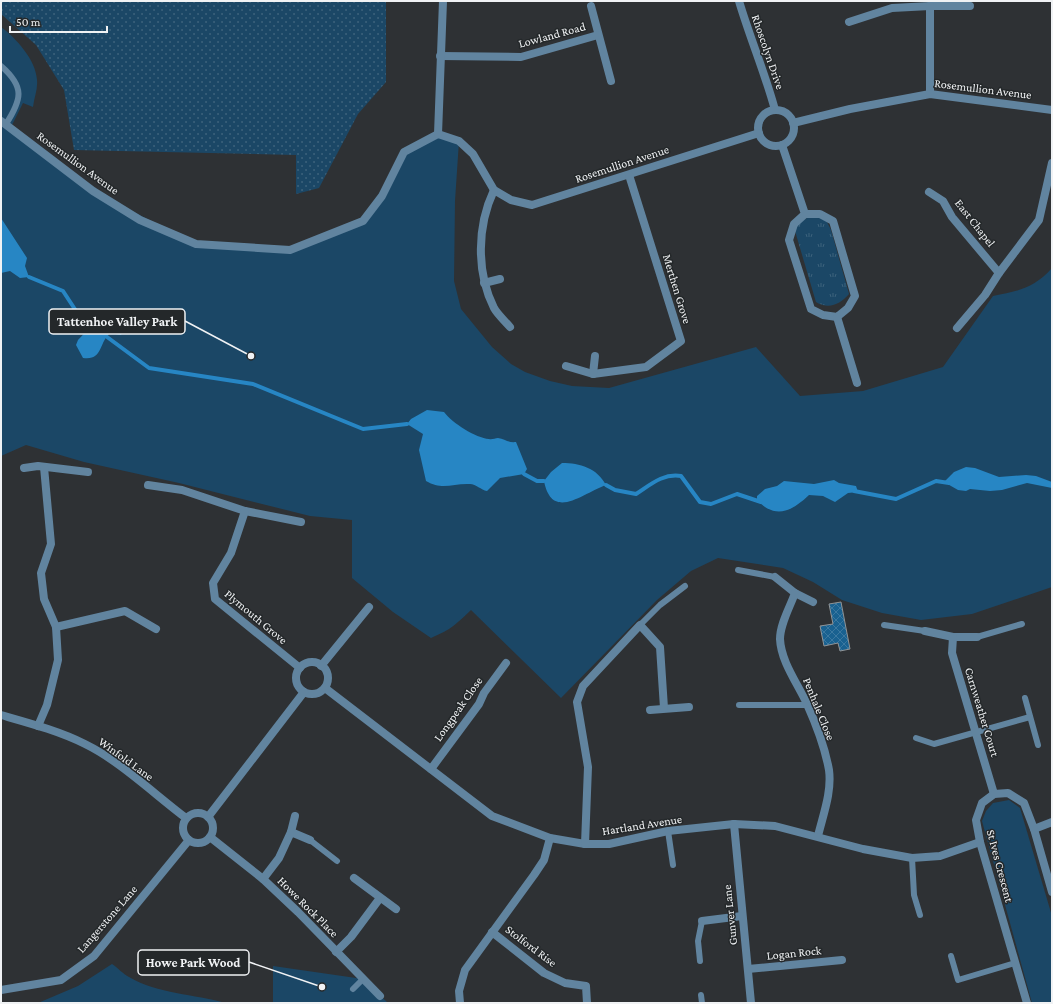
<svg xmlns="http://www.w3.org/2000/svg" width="1053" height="1004" font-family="'Crimson Pro',serif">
<defs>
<pattern id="grass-tufts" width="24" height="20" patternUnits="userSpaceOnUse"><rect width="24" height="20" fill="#1b4766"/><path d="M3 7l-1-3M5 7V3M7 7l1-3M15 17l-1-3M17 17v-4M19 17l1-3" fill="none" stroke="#3c627c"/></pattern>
<pattern id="garden-dots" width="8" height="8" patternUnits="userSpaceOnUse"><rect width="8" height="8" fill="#1b4766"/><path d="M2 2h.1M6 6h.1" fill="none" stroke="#3c627c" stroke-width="1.8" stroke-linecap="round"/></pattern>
<pattern id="building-cross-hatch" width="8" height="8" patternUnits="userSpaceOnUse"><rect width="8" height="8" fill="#196190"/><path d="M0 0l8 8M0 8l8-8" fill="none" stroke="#3b78a0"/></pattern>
</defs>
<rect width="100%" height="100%" fill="#2e3134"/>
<path fill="url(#grass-tufts)" d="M815,216L826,220L831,230L849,294C840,304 829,310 816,302L795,231C798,221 804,218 815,216Z"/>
<g fill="#1b4766">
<path d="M1,27C16,38 36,60 37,80C38,89 34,98 33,107L23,103L11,127L93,191L196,244L290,250L363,221L404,152L438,134L459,141L455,201L454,281L461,309L492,347L511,364L525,372L550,381L572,386L609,388L756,347L800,396L863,391L943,367L993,296C1019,291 1034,288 1052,268V587L972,614L921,620L882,613L842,600L813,582L783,568L718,558L691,571L657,600L561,698L471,610C455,625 452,629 431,638L393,612L352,578V520L310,516L179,483L84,462L26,445L1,456Z"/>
<polygon points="1009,800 1020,808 1052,916 1052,1003 1032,1003 982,821 986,811 993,803"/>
<path d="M112,964C118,968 123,974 129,977C158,994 194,994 226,1003H38L78,986Z"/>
<polygon points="273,966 363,979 388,1003 273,1003"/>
</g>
<polygon fill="url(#garden-dots)" points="1,1 386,1 386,82 358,114 319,188 296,194 296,155 74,150 64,90 36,45 1,14"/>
<g fill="#2786c4">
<polygon points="1,218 27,258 25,266 29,277 20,278 10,271 1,273"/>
<path d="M129,312C139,312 143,314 148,322C141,339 135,328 124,328L121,335L110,333C99,342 103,361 83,358L76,345L78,340L97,320Z"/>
<path d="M427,410L444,412C452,423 476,438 489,439C492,440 495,438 498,438C505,439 508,443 516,442L527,469L524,474L500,478L487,491C481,490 476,484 470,484C453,483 443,491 426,481L419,450L423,434L407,424L411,419Z"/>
<path d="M562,463C580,463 597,468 606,485C583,493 552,522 544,481L551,472Z"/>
<polygon points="966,467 975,468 999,477 1026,475 1036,476 1052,482 1052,488 1027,483 1002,490 990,491 970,489 966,491 958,490 944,482 954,472"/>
<path d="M834,480L839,483L856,486L858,492L848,493L835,502L823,496L809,495C792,511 776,520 757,500V496L765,489L777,486L784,481L814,484Z"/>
</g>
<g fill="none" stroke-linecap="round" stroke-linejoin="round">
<g stroke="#2786c4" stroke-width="4">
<polyline points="29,277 63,291 80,317 96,328"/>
<polyline points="103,334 149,368 253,384 363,429 407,424"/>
<polyline points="524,474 537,481 544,481"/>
<path d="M606,485L615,490L636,494C650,485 663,473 681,476L700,502L711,504L737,494L761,502"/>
<polyline points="854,491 896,499 936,481 949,483"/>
</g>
</g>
<polygon fill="url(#building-cross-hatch)" stroke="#909497" points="841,602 850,649 840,651 838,643 824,646 820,626 833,624 829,604"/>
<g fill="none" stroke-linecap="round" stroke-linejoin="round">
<g stroke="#61849f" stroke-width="6">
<path d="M1,66C25,87 22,99 6,124"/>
<polyline points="738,570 775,577"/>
<polyline points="640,625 660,605 685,586"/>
<polyline points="884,625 925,631"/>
<polyline points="977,637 1022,624"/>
<polyline points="1025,698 1038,745"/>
<polyline points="739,705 807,705"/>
<polyline points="916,738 934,744 1030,717"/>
<polyline points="668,831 673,865"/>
<polyline points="310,840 337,861"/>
<polyline points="912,858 914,895 920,915"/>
<polyline points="951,956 958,980 1015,963"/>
<polyline points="700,961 698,941 702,921"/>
<polyline points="353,989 363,979"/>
<polyline points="701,995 702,1003"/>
</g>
<g stroke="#61849f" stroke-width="8">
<path d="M739,1C750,38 765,73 775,110"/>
<polyline points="591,6 611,81"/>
<polyline points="849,22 892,8 930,6 970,6"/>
<polyline points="440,56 521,57 598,35"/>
<polyline points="930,94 930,6"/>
<circle cx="776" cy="128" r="18"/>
<polyline points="1,121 93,191 140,220 196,244 290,250 363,221 382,196 404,152 438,134 459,141 473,154 494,190 511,200 532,205 759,133"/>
<polyline points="793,123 850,109 930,94 1052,110"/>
<polyline points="438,134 443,1"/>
<polyline points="782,145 805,214 820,214 833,221 855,296 848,308 837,317 823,315 811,309 789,240 794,224 805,214"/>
<path d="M494,190C477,226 476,272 494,308C498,315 505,321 510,327"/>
<polyline points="929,192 943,201 952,217 999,273 1039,220 1052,163"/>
<polyline points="484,283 500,279"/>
<polyline points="837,317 857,383"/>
<polyline points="957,328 985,295 999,273"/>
<polyline points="566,366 593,374 646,367 681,341 629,175"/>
<polyline points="593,374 595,356"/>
<polyline points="24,468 38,466 88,472"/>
<polyline points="148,485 182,490 245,511 301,522"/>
<polyline points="245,511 231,553 213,583 215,599 300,668"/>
<polyline points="775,577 795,593 813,602"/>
<path d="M795,593C790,607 780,624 780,639C781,662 798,684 807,704C816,724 825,748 829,770C832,792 823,815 818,836"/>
<polyline points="56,627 125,611 156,629"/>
<polyline points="925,631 953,637 977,637"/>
<polyline points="953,637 952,653 994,794"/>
<circle cx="312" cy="678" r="16"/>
<polyline points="321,666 369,607"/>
<polyline points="325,688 492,816 550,838 585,844 609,844 668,831 734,824 775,826 863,849 912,858 940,856 980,842"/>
<polyline points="650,710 689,707"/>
<path d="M1,715C29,723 59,731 85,744C120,761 154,794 186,818"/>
<polyline points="38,726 47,705 58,660 56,627 44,599 41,573 51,544 44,467"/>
<polyline points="431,769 479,704 484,693 506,663"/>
<circle cx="198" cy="828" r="15"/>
<polyline points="208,817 304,692"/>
<polyline points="734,824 751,1003"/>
<polyline points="1034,829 1052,822"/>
<polyline points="291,832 295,816"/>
<polyline points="210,837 263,879 298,912 380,996"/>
<polyline points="585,844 588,767 577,702 583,686 640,625 660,647 664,708"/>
<polyline points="354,878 396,909"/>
<polyline points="263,879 279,858 291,832 310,840"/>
<polyline points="702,921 742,916"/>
<polyline points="492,932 544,973 565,983 586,986 587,1003"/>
<polyline points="336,952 351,937 380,898"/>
<polyline points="748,969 842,960"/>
<polyline points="1,990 61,980 94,956 189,840"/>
<polyline points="460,1003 459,991 465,970 534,875 544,860 550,838"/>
<polyline points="1027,1003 980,842 976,820 982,803 994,794 1008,793 1024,803 1034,829 1052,892"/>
</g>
</g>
<g text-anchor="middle" stroke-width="3" stroke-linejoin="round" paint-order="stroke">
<g font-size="12" fill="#f0f2f4" stroke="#24282a">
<text transform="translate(552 35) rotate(-15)" y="4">Lowland Road</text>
<text transform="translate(768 52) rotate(71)" y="4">Rhoscolyn Drive</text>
<text transform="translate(983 89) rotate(7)" y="4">Rosemullion Avenue</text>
<text transform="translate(78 163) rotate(36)" y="4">Rosemullion Avenue</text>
<text transform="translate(622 164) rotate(-18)" y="4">Rosemullion Avenue</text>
<text transform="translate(975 223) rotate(52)" y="4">East Chapel</text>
<text transform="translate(677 289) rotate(73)" y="4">Merthen Grove</text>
<text transform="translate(256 617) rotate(40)" y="4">Plymouth Grove</text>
<text transform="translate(458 709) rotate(-55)" y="4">Longpeak Close</text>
<text transform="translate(819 709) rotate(68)" y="4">Penhale Close</text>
<text transform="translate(982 712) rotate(73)" y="4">Carnweather Court</text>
<text transform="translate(126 759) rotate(36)" y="4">Winfold Lane</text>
<text transform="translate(642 825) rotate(-9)" y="4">Hartland Avenue</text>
<text transform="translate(1000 866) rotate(75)" y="4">St Ives Crescent</text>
<text transform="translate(308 907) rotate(45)" y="4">Howe Rock Place</text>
<text transform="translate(730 915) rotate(-96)" y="4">Gunver Lane</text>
<text transform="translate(107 919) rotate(-49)" y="4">Langerstone Lane</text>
<text transform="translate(531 946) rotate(37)" y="4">Stolford Rise</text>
<text transform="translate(794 953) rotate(-6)" y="4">Logan Rock</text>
</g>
</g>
<path fill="none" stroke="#f0f2f4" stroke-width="1.5" d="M251 356L185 321M322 987L249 962"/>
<g fill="#f0f2f4" stroke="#24282a" stroke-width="1.5">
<circle cx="251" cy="356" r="4"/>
<circle cx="322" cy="987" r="4"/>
</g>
<g fill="#24282a" stroke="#f0f2f4" stroke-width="1.5">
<rect x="49" y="309" width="136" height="25" rx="4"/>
<rect x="138" y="950" width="111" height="25" rx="4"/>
</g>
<g font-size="13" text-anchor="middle" font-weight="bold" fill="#f0f2f4">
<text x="117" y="326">Tattenhoe Valley Park</text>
<text x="193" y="967">Howe Park Wood</text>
</g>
<rect width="1053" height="1004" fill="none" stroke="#f0f2f4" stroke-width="4"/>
<path d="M10 26v6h97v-6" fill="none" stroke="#f0f2f4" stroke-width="2"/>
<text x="16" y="26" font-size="12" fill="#f0f2f4" stroke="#24282a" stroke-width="3" paint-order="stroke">50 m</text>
</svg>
